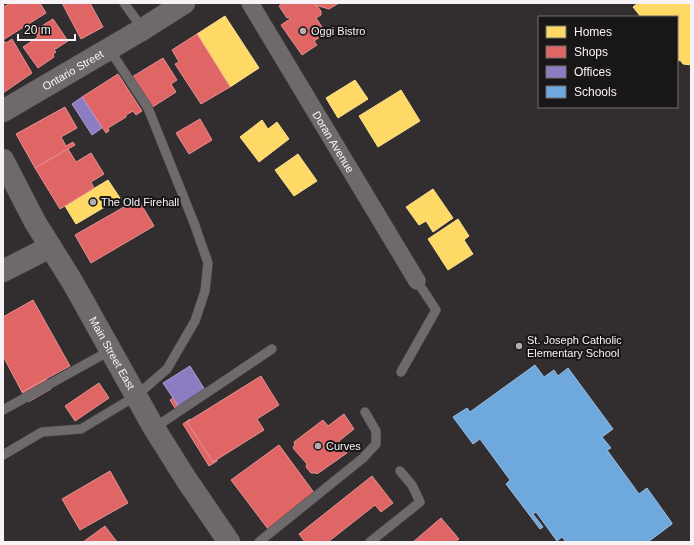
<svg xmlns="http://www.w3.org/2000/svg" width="694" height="545" font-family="Helvetica,sans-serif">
<rect width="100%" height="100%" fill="#322e30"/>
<g fill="#ffd966" stroke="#fde091">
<polygon points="638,3 691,3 691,65 683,64 680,60 677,62 677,17 641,17 633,7"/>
<polygon points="225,16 259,68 230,87 197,34"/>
<polygon points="355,80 368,99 338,118 326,98"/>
<polygon points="401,90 420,121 378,147 359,116"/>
<polygon points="262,120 268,129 277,122 289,139 259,162 240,137"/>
<polygon points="298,154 317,181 294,196 275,170"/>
<polygon points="108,180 120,198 76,224 65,206"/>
<polygon points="433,189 453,218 433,232 426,221 419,225 406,207"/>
<polygon points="458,219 469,236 464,240 473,254 448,270 428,239"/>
</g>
<g fill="#e06666" stroke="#e79091">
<polygon points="11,3 40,3 46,13 3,40 6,43 12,39 32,73 3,93 3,7"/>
<polygon points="62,3 90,3 103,27 81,39"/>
<polygon points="283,3 313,3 317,6 321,11 321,15 316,18 322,27 319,29 322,32 318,35 320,37 314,41 317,45 302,55 281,25 290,19 289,17 287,18 279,6"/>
<polygon points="313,3 339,3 329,9 315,5"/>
<polygon points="53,19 68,41 54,50 56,52 53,54 54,57 38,68 23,47 38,37 34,31"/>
<polygon points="197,34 230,87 201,104 175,64 179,62 172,50"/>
<polygon points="163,58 177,80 171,84 176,92 151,108 132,77"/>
<polygon points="118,74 142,111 136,115 133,111 126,115 126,117 108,128 109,131 106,133 82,97"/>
<polygon points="65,107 77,128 61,137 66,146 73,142 75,145 35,168 16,134"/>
<polygon points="200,119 212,140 189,154 176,133"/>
<polygon points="68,149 76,162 91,153 104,174 91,182 94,188 60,209 35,168"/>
<polygon points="138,199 154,226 91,263 75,235"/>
<polygon points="33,300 70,366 22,392 3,356 3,317"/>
<polygon points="261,376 279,405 257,419 264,430 213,462 187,422"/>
<polygon points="46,379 51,389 28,402 22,392"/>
<polygon points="99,383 109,398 75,421 65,406"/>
<polygon points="173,398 178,406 175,408 170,400"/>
<polygon points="344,414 354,429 339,441 347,453 317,474 316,473 311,473 306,467 307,464 293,448 295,444 294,442 323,420 328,426"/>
<polygon points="190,419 190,420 187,422 213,462 217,460 217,461 209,466 183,424"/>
<polygon points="279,445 315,494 268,529 231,480"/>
<polygon points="110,471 128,503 80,530 62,499"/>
<polygon points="372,476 393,503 381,512 375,505 328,542 305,542 299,534"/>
<polygon points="441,518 459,539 455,542 413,542"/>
<polygon points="105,526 117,542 83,542"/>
</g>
<g fill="#8e7cc3" stroke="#ae9fd2">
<polygon points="82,97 102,128 92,135 72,104"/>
<polygon points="190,366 205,390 179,407 163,383"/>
</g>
<polygon fill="#6fa8dc" stroke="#98bee4" points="535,365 544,377 554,370 558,376 568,368 613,429 602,437 611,448 607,450 639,494 647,488 672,523 672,524 648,542 566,542 562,537 557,541 536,512 533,514 543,527 540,529 506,484 510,480 480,439 473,444 453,417 467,408 470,412"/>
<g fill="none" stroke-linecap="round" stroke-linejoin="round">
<defs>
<g id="lane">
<polyline points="124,3 143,29"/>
<polyline points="401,372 436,310 417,281"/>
<polyline points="3,410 111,350"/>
<polyline points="154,428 272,349"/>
<polyline points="3,455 42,432 81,429 136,396 167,369 195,321 205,291 208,263 194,223 148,108 109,49"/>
<polyline points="259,542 363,458 376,444 376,431 365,412"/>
<polyline points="370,542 420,502 412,485 400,471"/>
</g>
<g id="street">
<path id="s1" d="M250,3L417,281"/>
</g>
<g id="secondary">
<path id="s2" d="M3,111L143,29L184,3"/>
<path id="s3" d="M3,160L35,222L73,283L154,428L186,479L229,542"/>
<polyline points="3,271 50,247"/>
</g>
</defs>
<use href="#lane" stroke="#4e4b4d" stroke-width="10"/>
<use href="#street" stroke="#4e4b4d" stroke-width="18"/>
<use href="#secondary" stroke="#4e4b4d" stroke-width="23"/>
<use href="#lane" stroke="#6e6a6c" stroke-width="9"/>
<use href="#street" stroke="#6e6a6c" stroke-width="17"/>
<use href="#secondary" stroke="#6e6a6c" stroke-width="22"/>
</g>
<g fill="#b2adb0" stroke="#191617" stroke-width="1.5">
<circle cx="303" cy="31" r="4"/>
<circle cx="93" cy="202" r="4"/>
<circle cx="519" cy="346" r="4"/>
<circle cx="318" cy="446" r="4"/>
</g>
<g text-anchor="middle" stroke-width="4" stroke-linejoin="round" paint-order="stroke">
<g font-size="11" fill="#f7f2f5" stroke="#191617" text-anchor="start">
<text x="311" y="35">Oggi Bistro</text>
<text x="101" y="206">The Old Firehall</text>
<text x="527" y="344">St. Joseph Catholic<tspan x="527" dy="13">Elementary School</tspan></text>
<text x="326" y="450">Curves</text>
</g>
<g font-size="11" fill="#f7f2f5" stroke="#191617">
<text dy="4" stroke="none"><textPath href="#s2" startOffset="81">Ontario Street</textPath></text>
<text dy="4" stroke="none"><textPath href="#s1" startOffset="162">Doran Avenue</textPath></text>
<text dy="4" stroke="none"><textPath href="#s3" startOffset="222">Main Street East</textPath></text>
</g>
</g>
<rect width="694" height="545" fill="none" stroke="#f7f2f5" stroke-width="8"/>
<rect x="538" y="16" width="140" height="92" fill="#191617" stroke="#726e70"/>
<rect x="546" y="26" width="20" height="12" fill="#ffd966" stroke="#726e70"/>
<text x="574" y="36" font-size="12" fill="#f7f2f5">Homes</text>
<rect x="546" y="46" width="20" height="12" fill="#e06666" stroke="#726e70"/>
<text x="574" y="56" font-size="12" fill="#f7f2f5">Shops</text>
<rect x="546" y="66" width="20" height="12" fill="#8e7cc3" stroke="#726e70"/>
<text x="574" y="76" font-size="12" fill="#f7f2f5">Offices</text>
<rect x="546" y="86" width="20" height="12" fill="#6fa8dc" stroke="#726e70"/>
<text x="574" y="96" font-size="12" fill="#f7f2f5">Schools</text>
<path d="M18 34v6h57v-6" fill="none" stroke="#f7f2f5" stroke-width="2"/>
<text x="24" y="34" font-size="12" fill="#f7f2f5" stroke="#191617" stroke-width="3" paint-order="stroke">20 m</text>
</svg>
